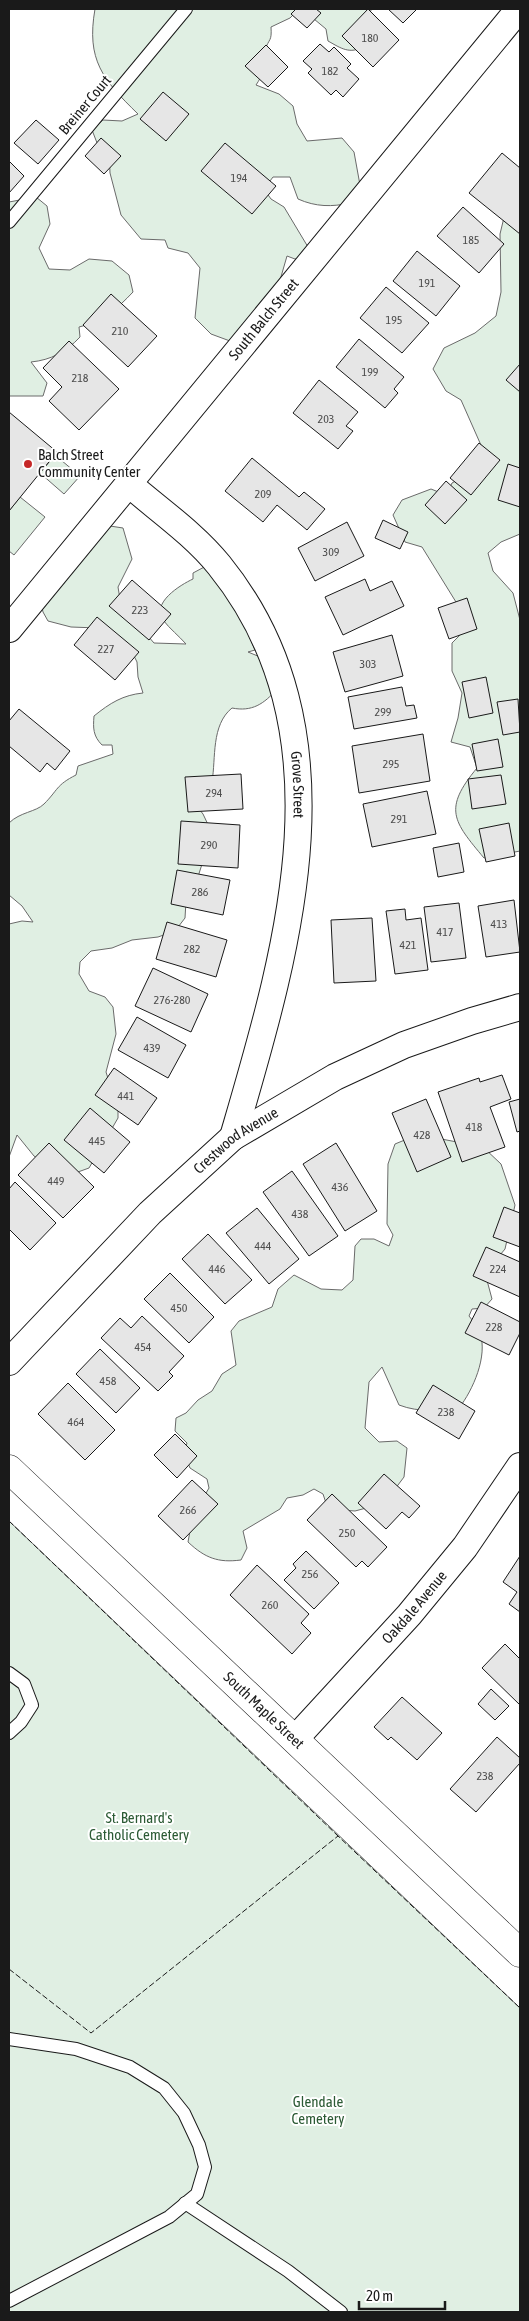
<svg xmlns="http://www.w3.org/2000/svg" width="529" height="2321" font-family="'Asap Condensed',sans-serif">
<rect width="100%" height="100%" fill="#fff"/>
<g fill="#e0efe3" stroke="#6a6a6a">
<path d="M95,9H299L290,18L271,27C272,42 269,38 265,50C259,65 269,66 256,85L279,94L293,106L297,124L307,141L342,138L354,152L360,185L350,203C332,207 316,207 298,199L290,177H273L264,189L271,199L284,207L308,247L304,257L295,259L287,256L276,294L230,341L211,334L195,318L200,268L188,253L168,248L165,240L141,239L121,215L110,173L109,150L99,148L92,130L103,120L122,121L138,114C103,80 86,60 95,9Z"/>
<path d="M302,9H372L363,21L361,48C348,54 339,47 328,41L326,29Z"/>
<path d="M520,193V534L501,542L488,553L493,571L513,593L520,620V851L484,858C453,821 443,809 477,768L470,747L451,742L458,718L462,693L452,671V643L463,632L464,615L422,547L405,542L393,515L402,500L431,489L446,495L452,483L474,471L484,452L461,400L446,391L433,369L444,348L475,333L496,316L501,292L500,234L506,209Z"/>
<path d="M36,197L47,206L50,224L39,248L49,269L70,270L89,259L112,261L129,275L133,292C117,309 102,322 79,327L80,337C66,352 51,360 31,362L47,383L43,396H9V202Z"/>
<polygon points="55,455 80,476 64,494 40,473"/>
<polygon points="20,497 45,517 14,555 9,551 9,511"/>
<path d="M110,526L123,528L132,559L118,587L121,605L154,643L186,644C179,636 170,629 163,620C151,603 180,585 193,579V573L208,565L224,576L255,650L248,652L265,659L277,689C264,704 252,712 232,708C211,725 216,758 212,782L192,800L203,814L212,833L195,886L186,901L185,918L175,931L158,937L132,940L112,948L91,951L80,962L79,974L89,991L105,997L113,1007L116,1034L106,1072L112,1091L118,1100V1118L89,1168L64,1177L34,1156L17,1135L9,1157V924L22,921L33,922L22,906L9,895V823C20,812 36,812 44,804C58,790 56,785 76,775L78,766L113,754L112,745H102C93,736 93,728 94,716C110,703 123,695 143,693L138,677L137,662L132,652L98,628L71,627L48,621L43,612L40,598Z"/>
<path d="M412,1137H431L483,1147L501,1164L515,1205L505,1249L485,1273L492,1299L484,1308L472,1309L469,1316C473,1321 478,1327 480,1333C488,1356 473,1390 459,1408C438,1410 420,1413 399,1405L382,1367L369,1382L365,1428L379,1442L397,1441L407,1448L404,1477L392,1493L370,1507L355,1511L328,1509L323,1494L314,1489L303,1495L287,1498L280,1509L243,1531L247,1548L241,1560C218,1563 205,1558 188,1542L193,1515L209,1488L207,1479L190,1468L184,1453L187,1443L175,1431L176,1418L186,1413L198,1400L212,1391L222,1374L236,1365L231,1331L239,1321L272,1307L278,1289L294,1275L321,1289L342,1290L353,1280L355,1246L361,1239H374L389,1246L393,1235L387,1224L388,1164L395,1144Z"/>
<polygon points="9,1521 520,2008 520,2312 9,2312"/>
</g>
<g fill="#e6e6e6" stroke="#1a1a1a">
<polygon points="296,9 316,9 321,13 307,28 291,14"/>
<polygon points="368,9 399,40 373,67 342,36"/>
<polygon points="388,9 417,9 403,23"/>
<polygon points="320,44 329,52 334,47 351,64 347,68 359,79 343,97 336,90 331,95 308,73 312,69 303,61"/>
<polygon points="266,45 288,67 268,87 245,66"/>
<polygon points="163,92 189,114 166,141 140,119"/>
<polygon points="36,120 59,140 38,164 14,143"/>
<polygon points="101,138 121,156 104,174 85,156"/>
<polygon points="225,143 276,186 252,214 201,171"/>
<polygon points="502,153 520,168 520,234 469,193"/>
<polygon points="9,161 24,176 9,193"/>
<polygon points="463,207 504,244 479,273 437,236"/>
<polygon points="417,251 460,286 436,316 393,281"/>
<polygon points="386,287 429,323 402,353 360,318"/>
<polygon points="111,294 157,336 128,367 83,325"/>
<polygon points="359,339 404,377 394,389 398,393 385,408 336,367"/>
<polygon points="69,341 119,389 79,430 49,401 62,387 43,368"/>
<polygon points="520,364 520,392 506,380"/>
<polygon points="319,380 358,412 346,426 353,431 338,449 293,413"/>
<polygon points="9,412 57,452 9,511"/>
<polygon points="479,443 500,460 471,495 450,478"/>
<polygon points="252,458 299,497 304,492 325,509 307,530 277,505 263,522 225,491"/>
<polygon points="508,464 520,468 520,507 498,500"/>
<polygon points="446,481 467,500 445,524 425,505"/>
<polygon points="383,520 408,532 400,549 375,538"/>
<polygon points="347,522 364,556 315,581 298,548"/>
<polygon points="365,579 370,591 392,581 404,606 343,635 325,597"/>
<polygon points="132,580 171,614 149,640 109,606"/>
<polygon points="467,598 477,629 449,639 438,608"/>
<polygon points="97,617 139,652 115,680 74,645"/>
<polygon points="392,635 403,676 345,692 333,652"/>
<polygon points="486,677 493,713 469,718 462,682"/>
<polygon points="402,687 406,706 414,705 417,718 354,729 348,697"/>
<polygon points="518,699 520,732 503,735 497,702"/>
<polygon points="19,709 70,751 55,770 47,763 40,772 9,746 9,721"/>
<polygon points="423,734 430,781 359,793 352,746"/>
<polygon points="498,739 503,767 477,771 472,744"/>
<polygon points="241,774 243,809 188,812 185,777"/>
<polygon points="501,775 506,804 472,809 468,779"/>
<polygon points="427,791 436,834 372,847 363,804"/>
<polygon points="181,821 240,825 238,868 178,864"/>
<polygon points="509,823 515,856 486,862 479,829"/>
<polygon points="459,843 464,872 438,877 433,848"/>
<polygon points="177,870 230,880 223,915 171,904"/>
<polygon points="514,900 520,952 486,957 478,906"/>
<polygon points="459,903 466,958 431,962 424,907"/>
<polygon points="405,909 406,920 421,918 428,970 395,974 386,911"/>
<polygon points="372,918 376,981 334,983 331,920"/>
<polygon points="167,922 227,940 216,977 156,959"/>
<polygon points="153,968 208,994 191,1032 135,1006"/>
<polygon points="137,1017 186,1045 168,1078 118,1050"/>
<polygon points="114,1068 157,1098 138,1125 95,1095"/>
<polygon points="502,1075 511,1099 490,1107 505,1147 462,1162 438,1092 479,1078 480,1082"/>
<polygon points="426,1099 451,1157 417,1172 392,1113"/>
<polygon points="520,1099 520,1131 517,1132 509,1102"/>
<polygon points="90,1108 130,1142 104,1173 64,1140"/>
<polygon points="49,1143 94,1187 63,1218 18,1175"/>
<polygon points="336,1143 377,1211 345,1231 303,1164"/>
<polygon points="292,1171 338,1236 309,1256 263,1192"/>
<polygon points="15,1182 56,1223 30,1250 9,1229 9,1189"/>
<polygon points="504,1207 520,1213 520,1247 493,1237"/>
<polygon points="257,1208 299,1259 269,1284 226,1233"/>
<polygon points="208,1234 252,1280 225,1304 182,1259"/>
<polygon points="486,1247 520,1262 520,1297 473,1276"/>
<polygon points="170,1273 214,1317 189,1343 144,1299"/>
<polygon points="481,1302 520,1322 520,1333 509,1355 465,1333"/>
<polygon points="142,1316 184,1356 169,1372 173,1376 158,1391 101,1338 120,1318 131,1328"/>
<polygon points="100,1349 140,1388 116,1413 76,1374"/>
<polygon points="68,1383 115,1430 85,1460 38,1414"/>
<polygon points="433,1385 475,1411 459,1439 416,1413"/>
<polygon points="175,1434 197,1456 177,1478 154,1455"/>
<polygon points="384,1474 420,1506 409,1518 402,1512 386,1529 358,1503"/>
<polygon points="192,1480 218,1504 183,1540 158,1516"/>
<polygon points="332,1494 387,1547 368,1567 362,1561 356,1567 307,1520"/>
<polygon points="306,1551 339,1583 314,1609 284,1580 296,1568 293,1564"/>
<polygon points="520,1556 520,1612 509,1604 517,1592 503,1582"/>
<polygon points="257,1565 309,1614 301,1623 311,1633 292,1654 230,1595"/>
<polygon points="505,1644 520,1659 520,1705 482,1668"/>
<polygon points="491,1689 509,1706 495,1720 478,1704"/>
<polygon points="402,1697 442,1733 417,1760 391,1737 388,1740 374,1727"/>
<polygon points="497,1737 520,1758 520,1763 476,1812 450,1789"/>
</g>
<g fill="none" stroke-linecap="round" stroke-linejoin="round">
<defs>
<g id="service">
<polyline points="9,222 186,9"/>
<polyline points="9,1673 24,1684 32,1705 21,1722 9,1733"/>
<polyline points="9,2039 76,2049 130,2067 164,2088 184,2113 199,2145 205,2167 197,2194 169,2217 9,2301"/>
<polyline points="185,2203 288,2271 341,2312"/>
</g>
<g id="minor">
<path id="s1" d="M129,484C159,510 194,534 219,565C355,733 287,952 233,1137"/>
<path id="s2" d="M9,629L519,9"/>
<path id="s3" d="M9,1362L150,1213L233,1137L335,1077L404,1045L472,1021L520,1007"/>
<path id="s4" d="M295,1739L409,1615L465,1547L520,1466"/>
</g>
<g id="secondary">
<path id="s5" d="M9,1469L520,1953"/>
</g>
</defs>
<use href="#service" stroke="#1a1a1a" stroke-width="14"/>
<use href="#minor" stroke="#1a1a1a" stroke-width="28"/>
<use href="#secondary" stroke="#1a1a1a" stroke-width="29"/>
<use href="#service" stroke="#fff" stroke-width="12"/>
<use href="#minor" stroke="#fff" stroke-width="26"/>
<use href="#secondary" stroke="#fff" stroke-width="28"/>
<g stroke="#1a1a1a" stroke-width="1" stroke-dasharray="6 2.5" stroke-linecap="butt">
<polyline points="9,1521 338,1836"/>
<polyline points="9,1969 91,2033 338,1836 520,2008"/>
</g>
</g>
<circle fill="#c62828" stroke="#fff" stroke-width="2" cx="28" cy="464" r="5"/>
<g text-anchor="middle" stroke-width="4" stroke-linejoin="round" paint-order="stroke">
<g font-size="12" fill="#4d4d4d">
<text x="370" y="42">180</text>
<text x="330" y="75">182</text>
<text x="239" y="182">194</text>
<text x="471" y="244">185</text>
<text x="427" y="287">191</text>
<text x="394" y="324">195</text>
<text x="120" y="335">210</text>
<text x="370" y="376">199</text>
<text x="80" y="382">218</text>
<text x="326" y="423">203</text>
<text x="263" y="498">209</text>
<text x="331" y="556">309</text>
<text x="140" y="614">223</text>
<text x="106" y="653">227</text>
<text x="368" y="668">303</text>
<text x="383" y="716">299</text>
<text x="391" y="768">295</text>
<text x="214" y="797">294</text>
<text x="399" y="823">291</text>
<text x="209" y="849">290</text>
<text x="200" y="896">286</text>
<text x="499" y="928">413</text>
<text x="445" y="936">417</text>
<text x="408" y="949">421</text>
<text x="192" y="953">282</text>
<text x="172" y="1004">276-280</text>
<text x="152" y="1052">439</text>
<text x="126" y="1100">441</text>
<text x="474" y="1131">418</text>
<text x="422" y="1139">428</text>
<text x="97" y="1145">445</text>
<text x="56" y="1185">449</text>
<text x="340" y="1191">436</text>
<text x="300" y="1218">438</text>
<text x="263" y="1250">444</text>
<text x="217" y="1273">446</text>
<text x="498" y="1273">224</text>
<text x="179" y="1312">450</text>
<text x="494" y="1331">228</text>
<text x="143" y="1351">454</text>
<text x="108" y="1385">458</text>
<text x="446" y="1416">238</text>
<text x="76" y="1426">464</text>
<text x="188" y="1514">266</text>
<text x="347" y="1537">250</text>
<text x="310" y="1578">256</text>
<text x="270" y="1609">260</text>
<text x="485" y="1780">238</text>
</g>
<g font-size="15" fill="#1a1a1a" stroke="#fff">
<text transform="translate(85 105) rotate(-50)" y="5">Breiner Court</text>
<text dy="5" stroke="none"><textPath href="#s2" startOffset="401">South Balch Street</textPath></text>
<text dy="5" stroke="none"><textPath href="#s1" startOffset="359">Grove Street</textPath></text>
<text dy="5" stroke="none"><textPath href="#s3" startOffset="318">Crestwood Avenue</textPath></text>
<text dy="5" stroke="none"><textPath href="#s4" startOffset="178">Oakdale Avenue</textPath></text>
<text dy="5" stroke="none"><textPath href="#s5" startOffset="351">South Maple Street</textPath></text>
</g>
<g font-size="15" fill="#1a1a1a" stroke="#fff" text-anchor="start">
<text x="38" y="460">Balch Street<tspan x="38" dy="17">Community Center</tspan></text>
</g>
<g font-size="15" fill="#2b5a34" stroke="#fff">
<text x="139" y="1823">St. Bernard's<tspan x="139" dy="17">Catholic Cemetery</tspan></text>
<text x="318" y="2107">Glendale<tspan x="318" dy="17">Cemetery</tspan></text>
</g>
</g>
<rect width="529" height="2321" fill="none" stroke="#1a1a1a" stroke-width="20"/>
<path d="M359 2301v8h86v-8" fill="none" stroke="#1a1a1a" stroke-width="2.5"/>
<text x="366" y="2301" font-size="15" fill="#1a1a1a" stroke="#ffffff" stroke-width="4" paint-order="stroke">20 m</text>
</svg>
